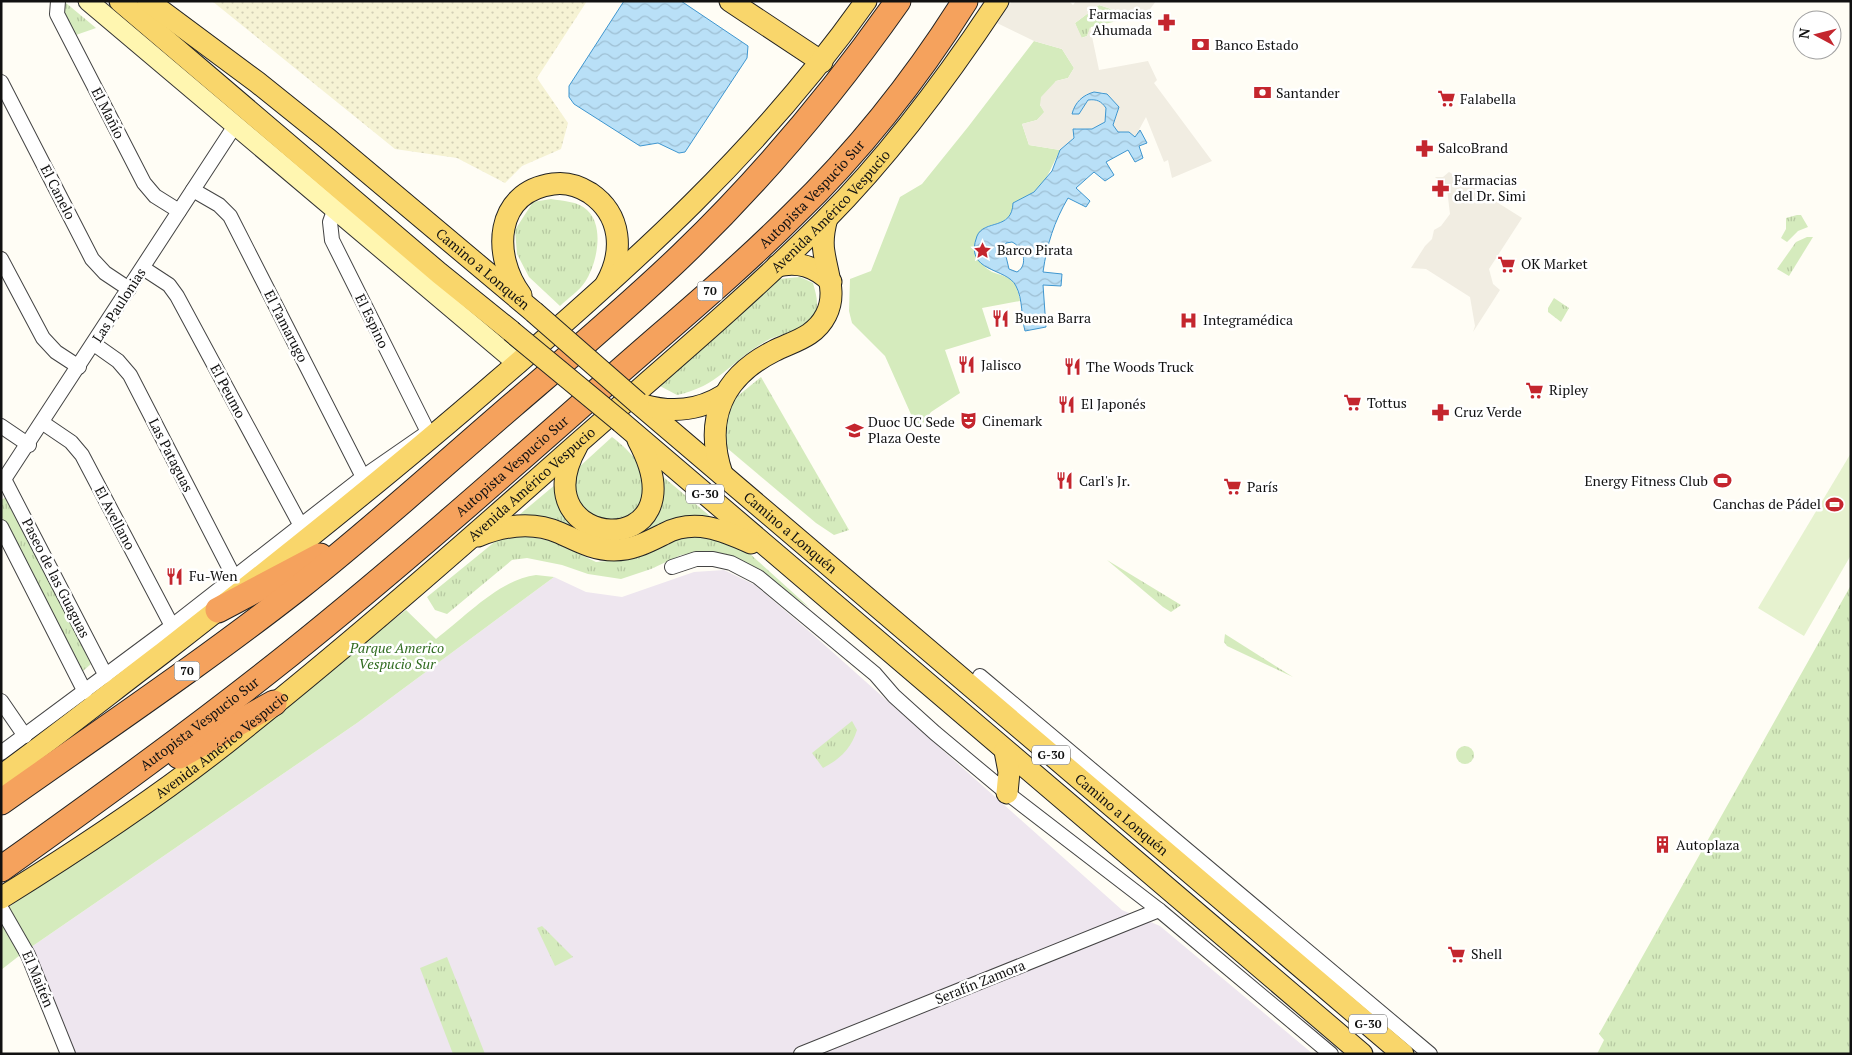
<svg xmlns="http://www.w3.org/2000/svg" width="1852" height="1055" font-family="'PT Serif',serif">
<defs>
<pattern id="farmland-dots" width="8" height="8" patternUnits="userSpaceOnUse" patternTransform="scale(1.25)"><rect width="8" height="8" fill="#f6f3d4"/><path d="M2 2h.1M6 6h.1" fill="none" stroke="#d2cfb5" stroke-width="1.8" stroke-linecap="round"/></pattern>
<pattern id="grass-tufts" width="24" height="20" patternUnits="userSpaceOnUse" patternTransform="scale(1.25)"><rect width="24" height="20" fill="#d5ebbd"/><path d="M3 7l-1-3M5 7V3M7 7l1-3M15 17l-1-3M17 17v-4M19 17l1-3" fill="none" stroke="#b6c8a1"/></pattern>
<pattern id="water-waves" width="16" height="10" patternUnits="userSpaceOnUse" patternTransform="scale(1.25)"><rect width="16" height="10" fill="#b9e0f7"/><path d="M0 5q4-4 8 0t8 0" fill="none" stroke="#9ebfd3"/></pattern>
</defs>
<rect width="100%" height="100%" fill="#fffdf5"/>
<polygon fill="#eee6ef" points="724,570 755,585 810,632 1122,910 1160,926 1313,1054 68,1054 24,952 357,723 554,577 586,592 622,597 694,572"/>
<polygon fill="url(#farmland-dots)" points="212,1 587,1 537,78 568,123 561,149 522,166 505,183 457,158 395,149"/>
<g fill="url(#grass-tufts)">
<polygon points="66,3 96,28 76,35 62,12"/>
<polygon points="1099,5 1114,10 1113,22 1091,27 1087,36 1081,38 1075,23"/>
<path d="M551,199C562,201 578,201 587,210C605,226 597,264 585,282C579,291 568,298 560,306L529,277L517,254L515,230L533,202Z"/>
<polygon points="1797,215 1801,215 1808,227 1798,231 1787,242 1781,238 1786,229 1786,218"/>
<polygon points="1807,237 1813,237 1789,276 1777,269 1796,242"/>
<path d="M800,277L813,283C816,294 821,309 812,319C801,334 783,332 768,340C731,360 720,386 677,395L660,386L779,279Z"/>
<polygon points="1554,298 1569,308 1561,322 1548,312 1548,308"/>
<polygon points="761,377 849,530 834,535 816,523 727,448 724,434 728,404"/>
<path d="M612,437C627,448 650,470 646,492C644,499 638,507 635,514L602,523L581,508L576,493V478L578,468Z"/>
<polygon points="661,475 717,522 614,546 519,518 519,515 556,484 574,523 654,516 661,500"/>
<polygon points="8,496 91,664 83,671 1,516 1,500"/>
<polygon points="524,536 553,541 596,562 630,559 670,541 693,536 717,539 749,553 810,608 737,558 707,552 681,555 651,569 621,579 588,574 562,565 527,558 512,560 447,614 435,610 427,597 497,540"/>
<polygon points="1107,560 1181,605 1171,612 1163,607"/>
<polygon points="1851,585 1851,1054 1597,1054 1604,1040 1599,1034"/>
<polygon points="1225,634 1293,677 1227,646 1224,642"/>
<path d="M852,721L857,730C851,749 840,759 823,768L812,753Z"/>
<circle cx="1465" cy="755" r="9"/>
<polygon points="542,926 573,957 555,966 537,928"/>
<polygon points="447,957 485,1054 453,1054 420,968"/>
</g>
<g fill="#d5ebbd">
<path d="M1034,41L1062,49L1074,68L1068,78L1056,81L1040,105L1045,112L1037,120L1022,124L1029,145L1060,150C1046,178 1044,191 1013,203C1011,230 988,219 979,233C975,239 976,250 976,257C981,262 987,271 995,273C1014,279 1016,281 1020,301L982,308L991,336L945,350L960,393L931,412L918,430L885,356L852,323L849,311L850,279L871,271L900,197L922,184L968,127Z"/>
<path d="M536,575L554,577L357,723L24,952L1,970V913L270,715L406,610L436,639C464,618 500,579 536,575Z"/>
</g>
<polygon fill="#e6f2cf" points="1851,453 1851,555 1804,636 1758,608"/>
<g fill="#f1ede2">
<polygon points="1012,1 1069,1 1073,5 1076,1 1156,1 1145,16 1113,22 1114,10 1099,5 1075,23 1082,38 1087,36 1090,27 1099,70 1148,61 1157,80 1154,83 1212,161 1172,178 1168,160 1164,162 1146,117 1135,137 1118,132 1113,125 1118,112 1107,94 1102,92 1087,94 1077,103 1079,114 1088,100 1101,101 1106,108 1107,116 1102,125 1092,129 1076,128 1072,140 1060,150 1029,145 1022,124 1037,120 1044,112 1040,105 1041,97 1056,81 1068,78 1074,68 1062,49 1034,41 997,23"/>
<polygon points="1449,172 1522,218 1489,269 1493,284 1500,290 1473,332 1475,326 1470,297 1426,269 1411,268 1425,246 1432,239 1434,230 1441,226 1450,214 1447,189 1435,177 1443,177"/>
</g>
<g fill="url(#water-waves)" stroke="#3f96cf" fill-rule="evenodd">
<polygon points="624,1 681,1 748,46 747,58 685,152 679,153 658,143 640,146 574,104 569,97 569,86"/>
<path d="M1094,92L1107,94L1119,107L1113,125L1118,132H1129L1135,137L1140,130L1147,143L1139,146L1143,158L1135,162L1128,150L1106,162L1114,175L1105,181L1094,172L1076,188L1090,201L1086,207L1068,198C1054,222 1047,244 1043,272L1062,274L1061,286L1043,285L1046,327L1025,331C1021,317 1023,299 1016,286C1007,267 963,273 977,236C984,219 1012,231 1013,203L1034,192L1052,171L1060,150L1074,138L1073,129H1092L1105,122L1106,108C1101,101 1097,99 1088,100L1079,114H1072C1075,102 1083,95 1094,92ZM1012,242C1023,247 1029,265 1017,272L1009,269L1004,248L1006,243Z"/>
</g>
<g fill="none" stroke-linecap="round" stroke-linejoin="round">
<defs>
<g id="street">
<polyline points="58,1 57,14 144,183 155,196 179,211"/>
<polyline points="1,82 92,259 105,273 129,289"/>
<polyline points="193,190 219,205 230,216 363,477"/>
<polyline points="1,259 43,338 56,352 79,367"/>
<polyline points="143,268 169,285 177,296 301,526"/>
<polyline points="94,344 118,361 130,375 234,577"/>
<polyline points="43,423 71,442 82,455 172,626"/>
<polyline points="1,426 29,445"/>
<polyline points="5,481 106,676"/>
<polyline points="1,484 236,124"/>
<polyline points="1,527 85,692"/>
<polyline points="672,567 696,559 713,559 731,563 758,577 875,674 894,696 935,733 1007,793 1159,910 1331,1054"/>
<polyline points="980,676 1430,1054"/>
<polyline points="1,701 25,736"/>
<polyline points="1,753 172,626 363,477 428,432 332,240 330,222 335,208"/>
<polyline points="1,908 28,955 68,1054"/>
<polyline points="801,1054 1159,910"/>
</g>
<polyline id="secondary" points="88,1 518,364"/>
<g id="primary">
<polyline points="120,1 439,273 511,331"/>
<path id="s1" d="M148,1L257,82L328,139L534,312"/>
<polyline points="730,1 822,62"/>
<path d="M777,266C798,261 815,266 831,282"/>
<path d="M521,295C492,256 494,192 553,184C566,182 579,186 590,193C622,215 624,252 606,284"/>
<path id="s2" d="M638,403L1403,1054"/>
<path d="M643,405C672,413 698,411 724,395"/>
<polyline points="621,422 1362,1054"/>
<path d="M577,446C517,552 706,566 638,440"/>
<path d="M722,474C704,420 722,377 774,351C794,341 815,337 826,315C837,294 827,274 824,252C822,241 824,229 827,218"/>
<path d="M478,536C505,525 533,521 560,533C578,541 593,550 614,550C633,550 648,542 664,534C694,518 723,530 751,543"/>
<polyline points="1005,751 1009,772 1007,793"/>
<path d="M1,776C56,736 110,693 164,652C277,564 388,476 496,382C633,264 761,150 866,1"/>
<path id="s3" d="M1,898C83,847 165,793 240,732C349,645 455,552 560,459C649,380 742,303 826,219C891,154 947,78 998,1"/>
</g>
<g id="highway">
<polyline points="218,610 320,556"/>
<polyline points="179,756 274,703"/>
<path d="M1,802C100,732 201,664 297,589C372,530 442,466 514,404C571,355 628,307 682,255C762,178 834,92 898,1"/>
<path id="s4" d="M1,869C99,799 196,729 290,654C397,568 500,477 603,386C667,329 733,275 793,215C859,151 916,79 965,1"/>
</g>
</defs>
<use href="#street" stroke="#444" stroke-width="16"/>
<use href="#secondary" stroke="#333" stroke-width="21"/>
<use href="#primary" stroke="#222" stroke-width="23"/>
<use href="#highway" stroke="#222" stroke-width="27"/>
<use href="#street" stroke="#fff" stroke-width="14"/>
<use href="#secondary" stroke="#fff6b0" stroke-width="19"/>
<use href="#primary" stroke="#f9d66b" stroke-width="21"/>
<use href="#highway" stroke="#f5a25d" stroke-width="25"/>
<defs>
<g id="primary-bridge">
<polyline points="534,312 638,403"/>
<polyline points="511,331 621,422"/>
</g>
</defs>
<use href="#primary-bridge" stroke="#222" stroke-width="23" stroke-linecap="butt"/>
<use href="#primary-bridge" stroke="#f9d66b" stroke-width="21"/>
</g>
<defs>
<symbol id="pharmacy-bare" viewBox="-9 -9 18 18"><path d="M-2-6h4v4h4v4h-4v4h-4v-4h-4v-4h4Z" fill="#c4262e" stroke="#fff" stroke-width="2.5" paint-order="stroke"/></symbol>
<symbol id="bank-bare" viewBox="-9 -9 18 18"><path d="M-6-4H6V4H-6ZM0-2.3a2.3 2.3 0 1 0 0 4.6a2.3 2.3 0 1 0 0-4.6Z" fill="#c4262e" stroke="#fff" stroke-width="2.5" paint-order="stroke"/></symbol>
<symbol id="supermarket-bare" viewBox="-9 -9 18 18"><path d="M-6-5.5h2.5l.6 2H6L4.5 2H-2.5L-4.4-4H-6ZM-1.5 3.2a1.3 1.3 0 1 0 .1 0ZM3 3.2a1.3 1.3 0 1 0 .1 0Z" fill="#c4262e" stroke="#fff" stroke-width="2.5" paint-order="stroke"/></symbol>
<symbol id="sight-bare" viewBox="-9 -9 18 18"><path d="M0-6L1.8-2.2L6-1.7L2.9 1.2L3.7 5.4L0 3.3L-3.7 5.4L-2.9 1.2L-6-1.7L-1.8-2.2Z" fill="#c4262e" stroke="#fff" stroke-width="2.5" paint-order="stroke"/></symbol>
<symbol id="restaurant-bare" viewBox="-9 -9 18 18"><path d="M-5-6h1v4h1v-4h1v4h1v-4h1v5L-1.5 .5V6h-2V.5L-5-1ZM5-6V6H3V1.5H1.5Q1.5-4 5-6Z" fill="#c4262e" stroke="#fff" stroke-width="2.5" paint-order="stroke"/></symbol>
<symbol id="hospital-bare" viewBox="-9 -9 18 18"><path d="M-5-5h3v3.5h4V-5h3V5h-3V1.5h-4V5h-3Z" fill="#c4262e" stroke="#fff" stroke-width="2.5" paint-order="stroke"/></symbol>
<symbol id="theatre-bare" viewBox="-9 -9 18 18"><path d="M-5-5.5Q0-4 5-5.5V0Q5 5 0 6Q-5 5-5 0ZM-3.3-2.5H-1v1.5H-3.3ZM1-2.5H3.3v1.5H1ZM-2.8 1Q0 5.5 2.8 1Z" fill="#c4262e" stroke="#fff" stroke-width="2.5" paint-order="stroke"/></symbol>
<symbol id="university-bare" viewBox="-9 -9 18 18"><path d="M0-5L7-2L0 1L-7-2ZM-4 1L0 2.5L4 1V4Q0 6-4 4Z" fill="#c4262e" stroke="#fff" stroke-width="2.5" paint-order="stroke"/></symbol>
<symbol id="stadium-bare" viewBox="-9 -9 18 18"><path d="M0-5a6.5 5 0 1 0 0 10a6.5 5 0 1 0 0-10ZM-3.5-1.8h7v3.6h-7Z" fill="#c4262e" stroke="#fff" stroke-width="2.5" paint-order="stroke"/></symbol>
<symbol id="building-bare" viewBox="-9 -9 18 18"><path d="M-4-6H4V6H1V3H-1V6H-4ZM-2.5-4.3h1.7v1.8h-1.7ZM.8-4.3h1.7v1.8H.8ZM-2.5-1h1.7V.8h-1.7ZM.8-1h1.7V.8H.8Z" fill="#c4262e" stroke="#fff" stroke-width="2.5" paint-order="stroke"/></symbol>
</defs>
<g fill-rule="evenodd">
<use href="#pharmacy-bare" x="1154" y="10" width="25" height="25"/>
<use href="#bank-bare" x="1188" y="32" width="25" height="25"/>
<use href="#bank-bare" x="1250" y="80" width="25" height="25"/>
<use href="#supermarket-bare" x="1434" y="86" width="25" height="25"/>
<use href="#pharmacy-bare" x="1412" y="136" width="25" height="25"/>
<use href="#pharmacy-bare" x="1428" y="176" width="25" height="25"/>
<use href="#sight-bare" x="970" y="238" width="25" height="25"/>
<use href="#supermarket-bare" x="1494" y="252" width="25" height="25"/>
<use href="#restaurant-bare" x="988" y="306" width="25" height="25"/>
<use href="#hospital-bare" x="1176" y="308" width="25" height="25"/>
<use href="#restaurant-bare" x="954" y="352" width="25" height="25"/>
<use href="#restaurant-bare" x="1060" y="354" width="25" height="25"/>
<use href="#supermarket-bare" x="1522" y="378" width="25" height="25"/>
<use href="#supermarket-bare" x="1340" y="390" width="25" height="25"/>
<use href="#restaurant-bare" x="1054" y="392" width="25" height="25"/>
<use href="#pharmacy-bare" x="1428" y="400" width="25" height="25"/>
<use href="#theatre-bare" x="956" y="408" width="25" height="25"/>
<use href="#university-bare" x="842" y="418" width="25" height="25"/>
<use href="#restaurant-bare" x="1052" y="468" width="25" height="25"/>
<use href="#stadium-bare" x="1710" y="468" width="25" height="25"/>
<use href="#supermarket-bare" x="1220" y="474" width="25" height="25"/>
<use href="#stadium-bare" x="1822" y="492" width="25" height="25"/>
<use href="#restaurant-bare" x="162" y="564" width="25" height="25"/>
<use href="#building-bare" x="1650" y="832" width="25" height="25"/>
<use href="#supermarket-bare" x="1444" y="942" width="25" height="25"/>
</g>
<g text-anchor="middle" stroke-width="5" stroke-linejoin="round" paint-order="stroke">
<g fill="#fff" stroke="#585858" stroke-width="1">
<rect x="697.5" y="281.5" width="25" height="19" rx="4"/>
<rect x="686" y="484.5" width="38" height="19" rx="4"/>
<rect x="174.5" y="661.5" width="25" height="19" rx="4"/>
<rect x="1032" y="745.5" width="38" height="19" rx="4"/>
<rect x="1349" y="1014.5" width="38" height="19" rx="4"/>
</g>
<g font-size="12" font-weight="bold" fill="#111">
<text x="710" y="295">70</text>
<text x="705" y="498">G-30</text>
<text x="187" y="675">70</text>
<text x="1051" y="759">G-30</text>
<text x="1368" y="1028">G-30</text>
</g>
<g font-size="14" fill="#111" stroke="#fff" text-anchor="start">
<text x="1152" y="19" text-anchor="end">Farmacias<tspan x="1152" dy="16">Ahumada</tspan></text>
<text x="1215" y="50">Banco Estado</text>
<text x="1276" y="98">Santander</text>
<text x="1460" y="104">Falabella</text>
<text x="1438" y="153">SalcoBrand</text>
<text x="1454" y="185">Farmacias<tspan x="1454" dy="16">del Dr. Simi</tspan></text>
<text x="997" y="255">Barco Pirata</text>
<text x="1521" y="269">OK Market</text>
<text x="1015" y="323">Buena Barra</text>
<text x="1203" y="325">Integramédica</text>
<text x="981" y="370">Jalisco</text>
<text x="1086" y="372">The Woods Truck</text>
<text x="1549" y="395">Ripley</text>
<text x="1367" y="408">Tottus</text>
<text x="1081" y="409">El Japonés</text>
<text x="1454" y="417">Cruz Verde</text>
<text x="982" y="426">Cinemark</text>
<text x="868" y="427">Duoc UC Sede<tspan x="868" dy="16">Plaza Oeste</tspan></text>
<text x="1079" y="486">Carl's Jr.</text>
<text x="1708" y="486" text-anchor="end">Energy Fitness Club</text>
<text x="1247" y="492">París</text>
<text x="1821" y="509" text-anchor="end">Canchas de Pádel</text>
<text x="189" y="581">Fu-Wen</text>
<text x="1676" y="850">Autoplaza</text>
<text x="1471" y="959">Shell</text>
</g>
<g font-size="14" fill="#111" stroke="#fff">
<text transform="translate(108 113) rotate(63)" y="5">El Mañío</text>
<text transform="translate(58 192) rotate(63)" y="5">El Canelo</text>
<text dy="5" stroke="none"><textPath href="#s4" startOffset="1056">Autopista Vespucio Sur</textPath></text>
<text dy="5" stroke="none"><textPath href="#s3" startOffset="1079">Avenida Américo Vespucio</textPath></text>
<text dy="5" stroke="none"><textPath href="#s1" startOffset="429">Camino a Lonquén</textPath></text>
<text transform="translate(119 305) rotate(-57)" y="5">Las Paulonias</text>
<text transform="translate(372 321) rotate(64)" y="5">El Espino</text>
<text transform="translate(286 326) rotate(63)" y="5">El Tamarugo</text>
<text transform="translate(228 391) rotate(62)" y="5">El Peumo</text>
<text transform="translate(171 455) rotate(63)" y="5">Las Pataguas</text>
<text dy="5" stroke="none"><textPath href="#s4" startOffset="651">Autopista Vespucio Sur</textPath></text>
<text dy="5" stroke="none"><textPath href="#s3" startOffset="674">Avenida Américo Vespucio</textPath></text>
<text transform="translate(115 518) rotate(62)" y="5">El Avellano</text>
<text dy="5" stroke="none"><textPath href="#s2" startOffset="200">Camino a Lonquén</textPath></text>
<text transform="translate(56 578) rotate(63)" y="5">Paseo de las Guaguas</text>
<text dy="5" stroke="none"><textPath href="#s4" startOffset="246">Autopista Vespucio Sur</textPath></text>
<text dy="5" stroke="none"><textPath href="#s3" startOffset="269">Avenida Américo Vespucio</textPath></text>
<text dy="5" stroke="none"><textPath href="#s2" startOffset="635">Camino a Lonquén</textPath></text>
<text transform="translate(38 979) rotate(67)" y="5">El Maitén</text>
<text transform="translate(980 982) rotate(-22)" y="5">Serafín Zamora</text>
</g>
<g font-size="14" font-style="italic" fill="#2f6b1f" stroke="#fff">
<text x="397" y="653">Parque Americo<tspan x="397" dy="16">Vespucio Sur</tspan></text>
</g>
</g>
<rect width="1852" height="1055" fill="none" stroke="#111111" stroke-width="5"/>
<g transform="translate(1817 35) rotate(277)"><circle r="24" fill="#ffffff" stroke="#a0a0a0"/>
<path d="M0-4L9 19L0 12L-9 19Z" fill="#c4262e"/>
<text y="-8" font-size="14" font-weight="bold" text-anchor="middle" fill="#111111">N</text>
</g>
</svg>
